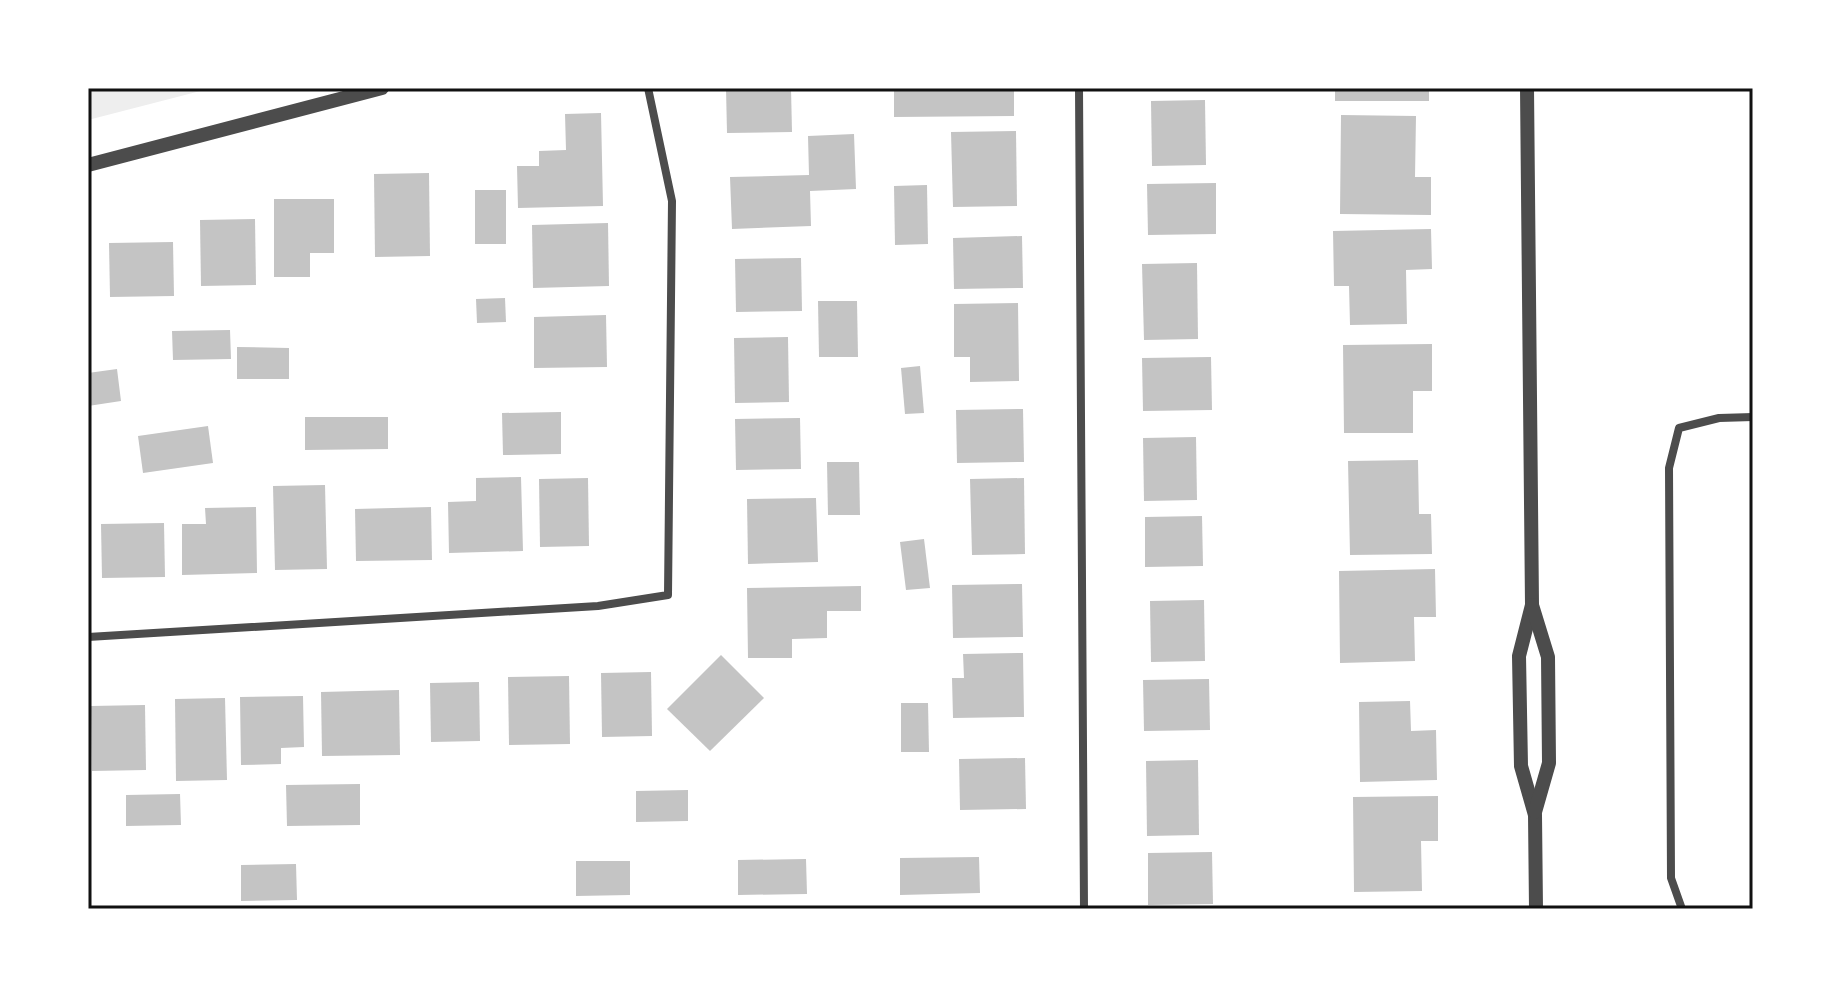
<svg xmlns="http://www.w3.org/2000/svg" width="1841" height="997" font-family="'Playfair Display',serif">
<rect width="100%" height="100%" fill="#fff"/>
<polygon fill="#eee" points="88,88 212,88 88,120"/>
<g fill="#c4c4c4">
<polygon points="726,88 791,88 792,132 727,133"/>
<polygon points="894,88 1014,88 1014,116 894,117"/>
<rect x="1335" y="88" width="94" height="13"/>
<polygon points="1205,100 1206,165 1152,166 1151,101"/>
<polygon points="601,113 603,206 518,208 517,166 539,166 539,151 566,150 565,114"/>
<polygon points="1341,115 1416,116 1415,177 1431,177 1431,215 1340,214"/>
<polygon points="1016,131 1017,206 953,207 951,132"/>
<polygon points="854,134 856,189 810,191 811,226 732,229 730,177 809,175 808,136"/>
<polygon points="429,173 430,256 375,257 374,174"/>
<polygon points="1216,183 1216,234 1148,235 1147,184"/>
<polygon points="927,185 928,244 895,245 894,186"/>
<rect x="475" y="190" width="31" height="54"/>
<polygon points="274,199 334,199 334,253 310,253 310,277 274,277"/>
<polygon points="255,219 256,285 201,286 200,220"/>
<polygon points="608,223 609,286 533,288 532,225"/>
<polygon points="1431,229 1432,269 1406,270 1407,324 1350,325 1349,286 1334,286 1333,231"/>
<polygon points="1022,236 1023,288 954,289 953,238"/>
<polygon points="173,242 174,296 110,297 109,243"/>
<polygon points="801,258 802,311 736,312 735,259"/>
<polygon points="1197,263 1198,339 1144,340 1142,264"/>
<polygon points="505,298 506,322 477,323 476,299"/>
<polygon points="818,301 857,301 858,357 819,357"/>
<polygon points="1018,303 1019,381 970,382 970,357 954,357 954,304"/>
<polygon points="606,315 607,367 534,368 534,317"/>
<polygon points="230,330 231,359 173,360 172,331"/>
<polygon points="788,337 789,402 735,403 734,338"/>
<polygon points="1432,344 1432,391 1413,391 1413,433 1344,433 1343,345"/>
<polygon points="237,347 289,348 289,379 237,379"/>
<polygon points="1211,357 1212,410 1143,411 1142,358"/>
<polygon points="920,366 924,413 905,414 901,368"/>
<polygon points="117,369 121,401 88,406 88,373"/>
<polygon points="1023,409 1024,462 957,463 956,410"/>
<polygon points="561,412 561,454 503,455 502,413"/>
<polygon points="305,417 388,417 388,449 305,450"/>
<polygon points="800,418 801,469 736,470 735,419"/>
<polygon points="208,426 213,463 143,473 138,436"/>
<polygon points="1196,437 1197,500 1144,501 1143,438"/>
<polygon points="1418,460 1419,514 1431,514 1432,554 1350,555 1348,461"/>
<polygon points="827,462 859,462 860,515 828,515"/>
<polygon points="521,477 523,551 449,553 448,502 476,501 476,478"/>
<polygon points="588,478 589,546 540,547 539,479"/>
<polygon points="1024,478 1025,554 972,555 970,479"/>
<polygon points="325,485 327,569 275,570 273,486"/>
<polygon points="816,498 818,562 748,564 747,499"/>
<polygon points="256,507 257,573 182,575 182,524 206,524 205,508"/>
<polygon points="431,507 432,560 356,561 355,509"/>
<polygon points="1202,516 1203,566 1145,567 1145,517"/>
<polygon points="164,523 165,577 102,578 101,524"/>
<polygon points="924,539 930,588 906,590 900,542"/>
<polygon points="1435,569 1436,617 1414,617 1415,661 1340,663 1339,571"/>
<polygon points="1022,584 1023,637 953,638 952,585"/>
<polygon points="861,586 861,611 827,611 827,638 792,639 792,658 748,658 747,588"/>
<polygon points="1204,600 1205,661 1151,662 1150,601"/>
<polygon points="1023,653 1024,717 953,718 952,678 964,678 963,654"/>
<polygon points="721,655 764,698 710,751 667,709"/>
<polygon points="651,672 652,736 602,737 601,673"/>
<polygon points="569,676 570,744 509,745 508,677"/>
<polygon points="1209,679 1210,730 1144,731 1143,680"/>
<polygon points="479,682 480,741 431,742 430,683"/>
<polygon points="399,690 400,755 322,756 321,692"/>
<polygon points="303,696 304,747 281,748 281,764 241,765 240,697"/>
<polygon points="225,698 227,780 176,781 175,699"/>
<polygon points="1410,701 1411,731 1436,730 1437,780 1360,782 1359,702"/>
<polygon points="901,703 928,703 929,752 901,752"/>
<polygon points="145,705 146,770 92,771 91,706"/>
<polygon points="1025,758 1026,809 960,810 959,759"/>
<polygon points="1198,760 1199,835 1147,836 1146,761"/>
<polygon points="360,784 360,825 287,826 286,785"/>
<polygon points="688,790 688,821 636,822 636,791"/>
<polygon points="180,794 181,825 126,826 126,795"/>
<polygon points="1438,796 1438,841 1421,841 1422,891 1354,892 1353,797"/>
<polygon points="1212,852 1213,904 1148,905 1148,853"/>
<polygon points="979,857 980,893 900,895 900,858"/>
<polygon points="806,859 807,894 738,895 738,860"/>
<polygon points="576,861 630,861 630,895 576,896"/>
<polygon points="296,864 297,900 241,901 241,865"/>
</g>
<g fill="none" stroke-linecap="round" stroke-linejoin="round">
<g stroke="#4c4c4c" stroke-width="8">
<polyline points="1079,88 1084,909"/>
<polyline points="88,637 598,606 668,595 672,201 648,88"/>
<polyline points="1682,909 1671,878 1669,468 1679,428 1719,418 1753,417"/>
</g>
<g stroke="#4c4c4c" stroke-width="14">
<polyline points="1527,88 1532,605 1519,656 1521,766 1535,815 1536,909"/>
<polyline points="88,165 382,88"/>
<polyline points="1532,605 1548,657 1549,763 1535,812"/>
</g>
</g>
<rect width="1841" height="997" fill="none" stroke="#ffffff" stroke-width="180"/>
<rect x="90" y="90" width="1661" height="817" fill="none" stroke="#111" stroke-width="3"/>
</svg>
